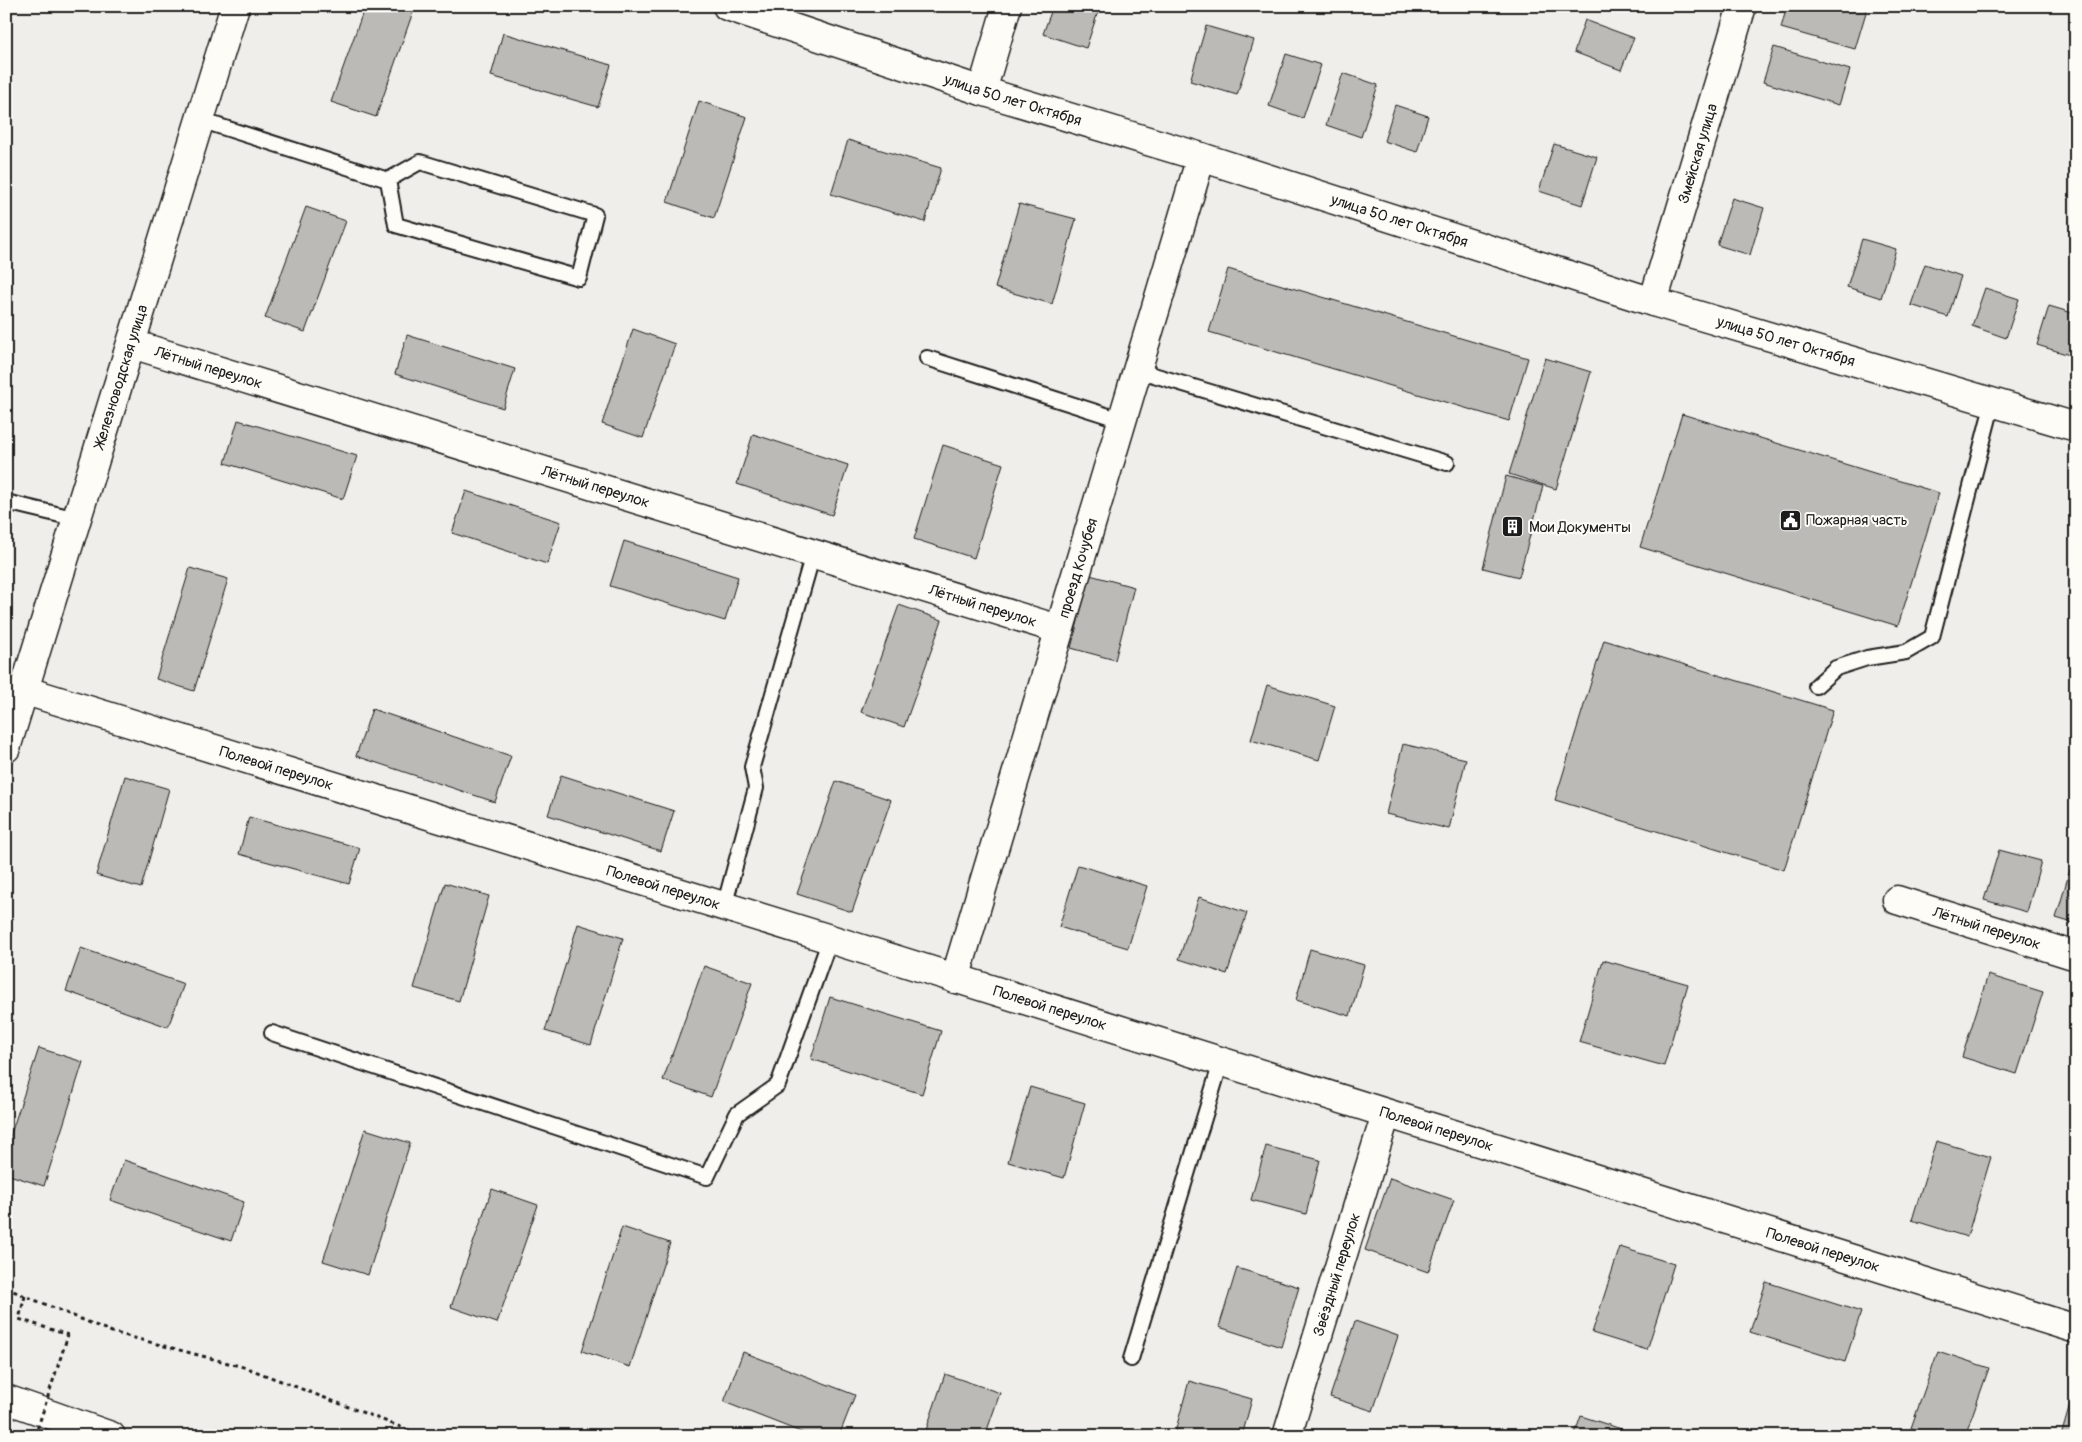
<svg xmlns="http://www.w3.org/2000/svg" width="2082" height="1442" font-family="Pangolin,sans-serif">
<rect width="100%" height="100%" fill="#f0eeea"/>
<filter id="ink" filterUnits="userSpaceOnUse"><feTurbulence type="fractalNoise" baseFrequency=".02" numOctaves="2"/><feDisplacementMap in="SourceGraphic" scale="10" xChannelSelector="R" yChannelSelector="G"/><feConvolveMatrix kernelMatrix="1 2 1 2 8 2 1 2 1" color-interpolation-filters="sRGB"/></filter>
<g filter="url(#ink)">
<g fill="#bbbab6" stroke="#1c1c1c">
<polygon points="365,6 396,6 413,12 376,117 331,102"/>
<polygon points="1053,6 1100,6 1086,48 1043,34"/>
<polygon points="1787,6 1858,6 1867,9 1855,49 1781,28"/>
<polygon points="1585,20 1634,38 1621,70 1574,52"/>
<polygon points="1206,26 1254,40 1237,95 1190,81"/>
<polygon points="503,33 611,65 598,107 491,76"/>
<polygon points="1774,47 1850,70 1839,105 1763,82"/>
<polygon points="1286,54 1321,65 1303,118 1269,106"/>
<polygon points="1343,73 1378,85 1361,137 1326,125"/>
<polygon points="699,101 747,117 714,218 667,202"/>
<polygon points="1395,105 1428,116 1417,152 1384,141"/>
<polygon points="848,140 941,168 925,222 831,194"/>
<polygon points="1554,144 1597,157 1582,205 1539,191"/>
<polygon points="1732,198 1764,208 1750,255 1717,245"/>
<polygon points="1019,204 1076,219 1052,304 995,288"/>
<polygon points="306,207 346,221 305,332 265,318"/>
<polygon points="1862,239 1896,249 1881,298 1847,287"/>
<polygon points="1925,264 1961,276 1948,317 1911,305"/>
<polygon points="1228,269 1528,358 1509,421 1209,332"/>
<polygon points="1985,288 2019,299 2006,338 1972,326"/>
<polygon points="2049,306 2076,314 2076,357 2037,345"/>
<polygon points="633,329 675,344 643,438 602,424"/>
<polygon points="407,335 515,369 503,408 395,374"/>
<polygon points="1545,358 1591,372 1556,489 1509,474"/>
<polygon points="1682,414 1939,493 1898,626 1640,547"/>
<polygon points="238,420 357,456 343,499 225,463"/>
<polygon points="753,434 848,465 832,515 737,484"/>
<polygon points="943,445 1003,464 974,558 914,539"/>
<polygon points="1506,476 1543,486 1519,577 1483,568"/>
<polygon points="466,491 561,522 547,564 452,533"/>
<polygon points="624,541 738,577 725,621 610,586"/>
<polygon points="190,568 228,579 194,691 156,679"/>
<polygon points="1090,575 1134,587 1115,660 1071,648"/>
<polygon points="899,605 942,620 904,727 861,712"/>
<polygon points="1604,640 1833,710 1784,870 1555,800"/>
<polygon points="1267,685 1335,706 1319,760 1251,740"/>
<polygon points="372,709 511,756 495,802 356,756"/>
<polygon points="1403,744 1466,759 1449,829 1386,814"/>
<polygon points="561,775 674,811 661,851 548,815"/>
<polygon points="125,776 169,789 141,888 96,875"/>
<polygon points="836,781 891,800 852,912 797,894"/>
<polygon points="249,817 360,848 349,884 239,854"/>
<polygon points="1999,850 2041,861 2027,912 1984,900"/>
<polygon points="1078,865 1147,886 1128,948 1059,927"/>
<polygon points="2070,870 2076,872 2076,924 2056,918"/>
<polygon points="445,883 489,896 459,1001 414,988"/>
<polygon points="1199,897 1247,913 1227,974 1179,959"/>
<polygon points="578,924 623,938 591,1045 545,1031"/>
<polygon points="81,948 184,984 168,1027 66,991"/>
<polygon points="1310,949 1364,965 1350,1016 1296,1000"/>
<polygon points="1603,960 1688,984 1664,1066 1579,1042"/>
<polygon points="704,966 752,983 711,1097 663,1080"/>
<polygon points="1988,975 2043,992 2017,1074 1962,1057"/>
<polygon points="830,997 941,1031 922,1094 811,1059"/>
<polygon points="39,1048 83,1062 44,1186 6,1174 6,1149"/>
<polygon points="1030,1087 1085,1103 1064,1178 1008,1162"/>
<polygon points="365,1129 410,1143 368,1275 323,1261"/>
<polygon points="1936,1141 1991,1157 1967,1237 1912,1220"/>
<polygon points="1266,1146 1320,1160 1306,1214 1251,1200"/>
<polygon points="124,1160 244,1202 231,1241 110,1200"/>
<polygon points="1390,1178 1454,1200 1428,1272 1365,1250"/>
<polygon points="492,1189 538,1205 497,1323 451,1307"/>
<polygon points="622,1227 670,1243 630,1367 582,1351"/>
<polygon points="1620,1247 1674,1264 1647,1350 1592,1333"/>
<polygon points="1237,1268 1299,1287 1281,1347 1219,1327"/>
<polygon points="1766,1282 1861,1312 1845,1362 1750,1332"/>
<polygon points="1355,1321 1398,1336 1373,1411 1330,1397"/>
<polygon points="1938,1351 1989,1368 1965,1436 1936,1436 1911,1428"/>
<polygon points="743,1352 855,1395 839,1436 811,1436 724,1402"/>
<polygon points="945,1374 1000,1393 985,1436 924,1436"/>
<polygon points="1189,1381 1252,1399 1242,1436 1174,1436"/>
<polygon points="2074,1391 2076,1436 2061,1436"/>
<polygon points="1581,1416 1643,1436 1574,1436"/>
</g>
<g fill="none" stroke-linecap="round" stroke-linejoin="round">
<defs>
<g id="lane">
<polyline points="200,120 388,180 420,162 595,215 579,278 396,225 388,180"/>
<polyline points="927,358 1121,420"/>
<polyline points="1137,370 1447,463"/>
<polyline points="6,502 77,519"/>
<polyline points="1816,686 1836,668 1867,658 1906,652 1932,637 1993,402"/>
<polyline points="724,907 756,788 752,767 813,554"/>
<polyline points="272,1033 707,1177 737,1114 778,1085 830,939"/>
<polyline points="1131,1359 1221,1062"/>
</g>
<g id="street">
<polyline points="982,91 1007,6"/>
<path id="s1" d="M1653,302L1742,6"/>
<path id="s2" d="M132,344L1058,629"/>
<path id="s3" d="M23,690L830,939L2076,1329"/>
<path id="s4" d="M1897,900L2076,956"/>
<path id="s5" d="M955,979L1201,157"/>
<path id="s6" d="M1287,1436L1386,1114"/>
</g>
<g id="secondary">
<path id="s7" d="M727,6L982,91L1201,157L1653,302L2076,427"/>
<path id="s8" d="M6,748L235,6"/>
</g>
<polyline id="highway" points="6,1399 111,1436"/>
</defs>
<use href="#lane" stroke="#1c1c1c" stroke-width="18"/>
<use href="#street" stroke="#1c1c1c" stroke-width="31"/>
<use href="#secondary" stroke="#1c1c1c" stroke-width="31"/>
<use href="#highway" stroke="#1c1c1c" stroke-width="31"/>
<g stroke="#1c1c1c" stroke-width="3" stroke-dasharray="4 4" stroke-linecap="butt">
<polyline points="6,1288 112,1332 247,1368 424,1436"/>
<polyline points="25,1296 19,1319 68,1335"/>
</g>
<use href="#lane" stroke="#fdfcf7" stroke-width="14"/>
<use href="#street" stroke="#fdfcf7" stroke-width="28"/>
<use href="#secondary" stroke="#fdfcf7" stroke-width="28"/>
<use href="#highway" stroke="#fdfcf7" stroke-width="28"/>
<polyline stroke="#1c1c1c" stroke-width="3" stroke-dasharray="4 4" stroke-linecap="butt" points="35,1436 68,1335"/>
</g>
</g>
<defs>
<symbol id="civic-square" viewBox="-11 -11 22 22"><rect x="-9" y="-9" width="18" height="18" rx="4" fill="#1c1c1c" stroke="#fdfcf7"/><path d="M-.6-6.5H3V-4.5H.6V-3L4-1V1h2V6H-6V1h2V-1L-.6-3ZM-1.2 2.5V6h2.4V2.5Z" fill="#fff"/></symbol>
<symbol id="building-square" viewBox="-11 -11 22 22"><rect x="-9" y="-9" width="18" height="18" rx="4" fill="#1c1c1c" stroke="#fdfcf7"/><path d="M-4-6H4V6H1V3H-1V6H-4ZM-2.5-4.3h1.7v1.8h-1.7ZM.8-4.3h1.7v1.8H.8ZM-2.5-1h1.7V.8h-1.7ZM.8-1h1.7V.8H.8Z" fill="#fff"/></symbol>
</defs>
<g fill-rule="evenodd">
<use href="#civic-square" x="1778" y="508" width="25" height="25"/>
<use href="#building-square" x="1500" y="514" width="25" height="25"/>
</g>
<g text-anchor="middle" stroke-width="4" stroke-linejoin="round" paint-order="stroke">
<g font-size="15" fill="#1c1c1c" stroke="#fdfcf7">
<text dy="5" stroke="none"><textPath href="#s7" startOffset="301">улица 50 лет Октября</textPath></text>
<text dy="5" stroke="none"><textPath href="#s1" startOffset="155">Змейская улица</textPath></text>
<text dy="5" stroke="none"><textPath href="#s7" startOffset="706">улица 50 лет Октября</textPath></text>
<text dy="5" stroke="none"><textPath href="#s7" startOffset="1111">улица 50 лет Октября</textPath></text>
<text dy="5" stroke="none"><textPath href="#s2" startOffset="80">Лётный переулок</textPath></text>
<text dy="5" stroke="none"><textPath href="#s8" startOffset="389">Железноводская улица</textPath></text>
<text dy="5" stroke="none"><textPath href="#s2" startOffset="485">Лётный переулок</textPath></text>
<text dy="5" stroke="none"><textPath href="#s5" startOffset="429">проезд Кочубея</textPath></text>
<text dy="5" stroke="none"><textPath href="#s2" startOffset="890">Лётный переулок</textPath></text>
<text dy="5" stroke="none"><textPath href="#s3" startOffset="265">Полевой переулок</textPath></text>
<text dy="5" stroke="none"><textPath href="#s3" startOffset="670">Полевой переулок</textPath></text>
<text dy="5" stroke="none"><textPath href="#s4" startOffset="94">Лётный переулок</textPath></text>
<text dy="5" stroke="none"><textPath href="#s3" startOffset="1075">Полевой переулок</textPath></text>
<text dy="5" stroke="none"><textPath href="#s3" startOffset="1480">Полевой переулок</textPath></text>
<text dy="5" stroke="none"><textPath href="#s3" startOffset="1885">Полевой переулок</textPath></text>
<text dy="5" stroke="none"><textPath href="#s6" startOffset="169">Звёздный переулок</textPath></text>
</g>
<g font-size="15" fill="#1c1c1c" stroke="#fdfcf7" text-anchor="start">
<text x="1806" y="525">Пожарная часть</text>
<text x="1529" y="532">Мои Документы</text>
</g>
</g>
<rect width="2082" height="1442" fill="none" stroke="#fdfcf7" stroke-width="25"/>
<rect x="12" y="12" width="2057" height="1417" fill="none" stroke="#1c1c1c" stroke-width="2" filter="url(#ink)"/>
</svg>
